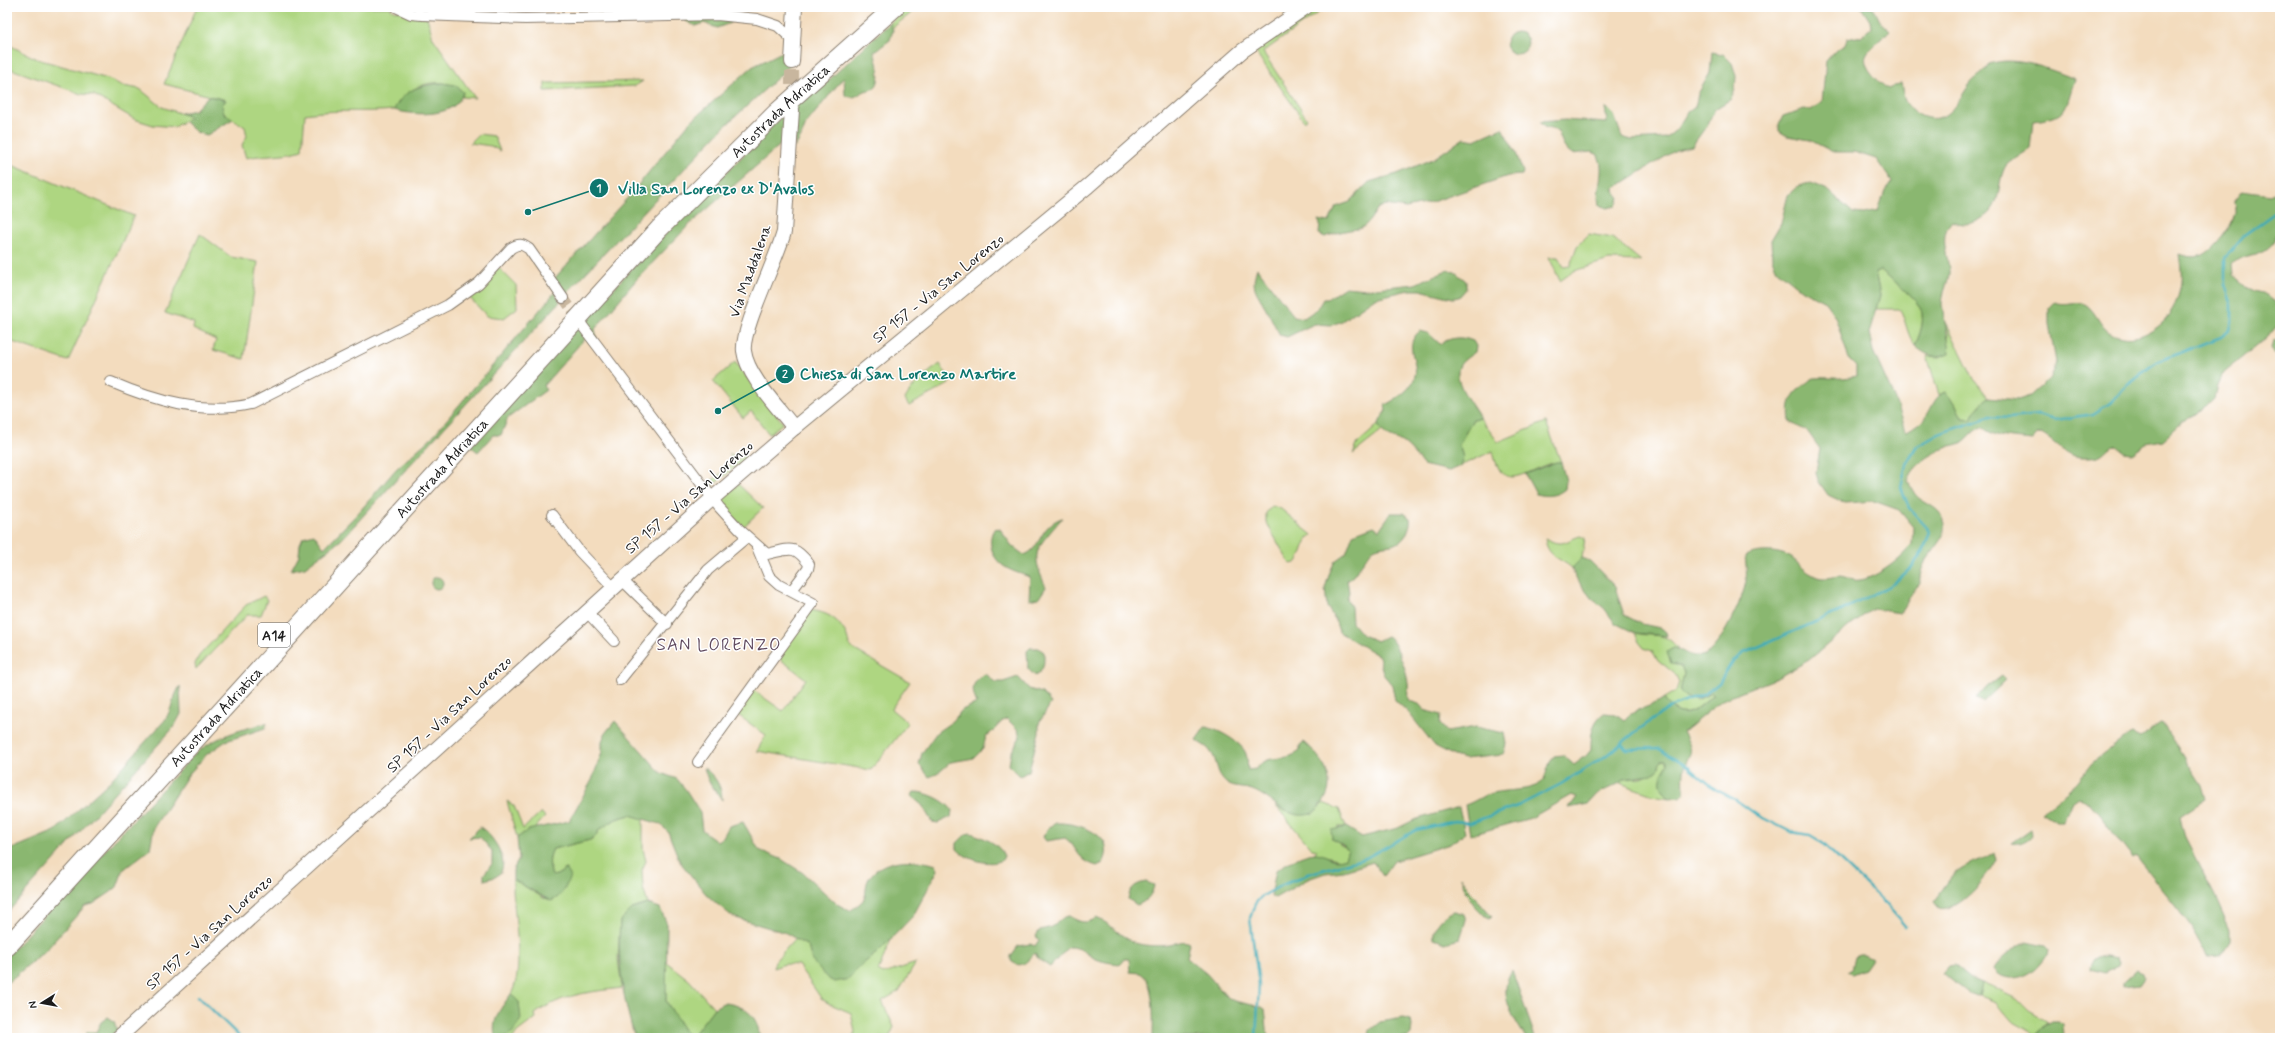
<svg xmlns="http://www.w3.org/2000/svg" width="2287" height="1045" font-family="Mynerve,sans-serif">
<rect width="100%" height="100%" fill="#fff"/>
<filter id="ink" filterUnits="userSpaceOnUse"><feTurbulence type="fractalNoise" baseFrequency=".025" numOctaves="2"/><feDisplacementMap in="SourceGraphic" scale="8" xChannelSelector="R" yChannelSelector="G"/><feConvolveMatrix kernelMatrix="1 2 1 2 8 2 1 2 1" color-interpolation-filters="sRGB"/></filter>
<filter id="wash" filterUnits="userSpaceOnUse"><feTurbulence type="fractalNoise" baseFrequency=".012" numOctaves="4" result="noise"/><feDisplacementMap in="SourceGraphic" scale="16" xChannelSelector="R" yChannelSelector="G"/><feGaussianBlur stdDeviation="0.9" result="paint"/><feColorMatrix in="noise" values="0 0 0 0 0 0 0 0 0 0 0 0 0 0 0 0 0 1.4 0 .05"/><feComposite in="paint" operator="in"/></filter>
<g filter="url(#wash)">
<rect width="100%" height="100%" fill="#f3dcbe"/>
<g fill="#aed681" stroke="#65794e">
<path d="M197,7H389L393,10L427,17L433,38L475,98L462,97L463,92C441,73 406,85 394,110C364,113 334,109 305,114L302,150C285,156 264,154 246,158L242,145L247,136L245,127L224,113L222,105L226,100L164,84Z"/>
<polygon points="908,7 919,7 892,28 890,23"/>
<polygon points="1311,7 1326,7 1263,52 1307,119 1304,121 1254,50"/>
<polygon points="7,44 37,59 108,79 123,86 140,89 162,107 188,116 189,118 175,127 153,125 134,119 94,95 81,94 8,68"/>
<polygon points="643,81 635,86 545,91 545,83"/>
<polygon points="479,134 494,136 500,151 491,146 470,143"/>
<polygon points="7,163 134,216 68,361 7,340"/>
<polygon points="200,234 231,257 258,262 244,359 213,350 216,340 193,329 194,323 165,313"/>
<polygon points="1589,234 1613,238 1641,261 1609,260 1574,271 1560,281 1549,257 1558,257 1564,267 1570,266 1577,246"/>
<polygon points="498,267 516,285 517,308 504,318 487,316 467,295"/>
<path d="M1880,270C1888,275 1918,301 1921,309C1925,322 1920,334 1915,346C1906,333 1907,322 1899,309H1876L1880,295L1875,272Z"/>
<polygon points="1945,320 1974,379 1988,397 1980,405 1972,419 1962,418 1955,403 1945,392 1939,395 1927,356 1941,357 1949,334"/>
<polygon points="735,362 783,423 769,434 751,411 743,418 713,381"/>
<path d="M940,364L949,378V384L909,406L905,399C914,383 925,375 940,364Z"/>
<path d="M1480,418L1498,442L1546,422L1561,462C1531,462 1503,502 1493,451L1460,466L1463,457L1459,445L1473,419Z"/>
<polygon points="1378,425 1382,431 1353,454 1358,443"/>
<polygon points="730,453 737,460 744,454 747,458 712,486 708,481 711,481 735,462 729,454"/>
<polygon points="738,484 763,508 743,527 717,502"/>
<path d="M1272,506L1281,509L1312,535C1302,542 1304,554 1296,563L1290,564L1266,522V513Z"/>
<path d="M1580,536L1585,538L1582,558L1572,568C1560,558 1547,557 1545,538C1563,548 1564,541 1580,536Z"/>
<polygon points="264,596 267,600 261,615 247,615 196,669 195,664 199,656 246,605"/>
<path d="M811,610C827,613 836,617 845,632C849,638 846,642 853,649L910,682L891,709L908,723L871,770L757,751L766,735L735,713L753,690L783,711L806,679L776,656Z"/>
<path d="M1635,633C1655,638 1665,630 1678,649L1673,648V664L1681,666L1684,673L1680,692L1697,700L1712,693L1713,695C1695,711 1681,725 1664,698L1676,691L1679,682L1675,674L1658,660L1652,651L1644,648L1639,642Z"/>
<path d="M1666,760L1669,764C1659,780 1658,783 1669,798L1653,795L1620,783L1623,779L1642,778L1658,770L1660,761Z"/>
<polygon points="507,801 514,806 523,829 541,812 545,817 533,830 528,830 517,838"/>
<path d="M1323,803L1339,809L1346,827H1338V843L1348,850L1345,858L1341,860L1314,853L1317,850L1312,849L1275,805C1288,815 1313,819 1323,803Z"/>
<path d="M630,815L643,818V849L646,861L642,870L643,888L648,904L632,909L620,921L618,959L622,988C589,992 562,994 535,1014L536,1018L517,1032L513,1038H506L517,1025L519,1002L511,994C526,969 512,911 513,879L545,899L566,869L557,875L552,876C549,866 548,858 553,849L590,840L596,836L599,830L616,819Z"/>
<path d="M892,937L878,971L883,974L916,963L899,991L882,1001L894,1027L889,1038H853L855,1032L851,1013L828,1003L821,998L798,965L785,964L773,968L775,961L795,939L808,946L812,961L849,979C861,963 878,952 892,937Z"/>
<polygon points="665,961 689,980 714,1008 691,1038 689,1038 666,1001"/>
<polygon points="1982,983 2017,999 2029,1011 2048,1022 2044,1024 2037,1035 2012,1021 1996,1002 1979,996"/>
</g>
<g fill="#8ab76f" stroke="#536a46">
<polygon points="401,7 473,11 473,14 415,12"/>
<polygon points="688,7 731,7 734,9 730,23 717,28 704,23 695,26 684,20 684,13"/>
<path d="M1861,7H1873L1880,21L1890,30C1885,36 1871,47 1867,53C1860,66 1879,82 1888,89L1901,83C1902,88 1903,96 1905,101C1914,117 1935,125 1949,112C1958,104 1963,93 1970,84C1976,76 1985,74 1989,64C2016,55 2049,69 2075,79C2064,110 2069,117 2033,121L2030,149C2023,154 2009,161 2005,167C1995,188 2004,207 1979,220C1970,225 1961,225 1952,221C1938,236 1948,254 1949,271C1950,279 1942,293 1942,304C1943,319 1949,337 1950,353C1935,359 1927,356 1915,346C1920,334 1925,322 1921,309C1918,301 1888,275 1880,270L1875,272L1880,295L1869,333L1873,351L1895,400L1905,431C1934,422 1928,399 1945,392L1955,403L1962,418L1971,419L1974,412L1988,397L2018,400L2030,396L2050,378L2056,362L2049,324V308L2055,302C2065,306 2073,301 2082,303C2094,306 2099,326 2109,332C2138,350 2173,321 2179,293C2183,279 2181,268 2179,254C2187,257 2195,258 2203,255C2214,250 2237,221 2235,210C2235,206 2234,205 2234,201L2242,191L2270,195L2280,188C2280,212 2286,246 2256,254C2247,256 2238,257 2232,265L2233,275L2253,292L2262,294L2273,301L2280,311V323L2266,338L2223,373L2217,386L2214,399L2203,410L2188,417L2163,440L2146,443L2132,453L2124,452L2115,445C2108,446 2106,452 2100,455C2097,457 2091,457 2087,457C2063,458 2060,444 2041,434L2037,435L2033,440C2015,438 1996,439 1982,427C1972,431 1971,436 1963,442C1959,445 1952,445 1948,447C1932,453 1913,465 1908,481C1911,487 1914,495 1920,499C1930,506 1942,509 1945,524C1948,542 1917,558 1920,584C1910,592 1908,604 1900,613L1873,609L1853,623L1809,660L1777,678L1722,700L1683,732C1697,757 1688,749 1684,771C1683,778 1684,787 1684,794L1680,797L1669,798C1658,783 1658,780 1668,764L1666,760H1661L1658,770L1652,775L1623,779L1620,783L1597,794L1588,804L1569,808L1577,797L1571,795L1531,818L1470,835L1465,805C1475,802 1482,795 1493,793C1508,789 1528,792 1541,783C1546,780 1547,764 1554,756L1563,755L1574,765L1586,756L1591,750C1591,736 1591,723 1604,713L1616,714L1624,720C1634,708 1652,708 1664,698C1681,725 1695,712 1713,695L1712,693C1700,698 1690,704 1680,692L1684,673L1681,666L1671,664L1667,652L1673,648C1683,650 1691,658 1702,656C1719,652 1744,597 1746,581C1747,572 1746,564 1745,556C1759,550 1780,550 1793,559C1800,565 1806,572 1815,576C1823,580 1830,577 1839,576C1844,576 1849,579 1854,580C1871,583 1903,558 1912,544L1913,527L1899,510L1874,501L1845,503L1828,495L1819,482L1816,472L1820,449L1808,432L1790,422C1788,405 1790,395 1805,384C1808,382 1812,378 1815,378C1831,377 1839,380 1856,376V366L1849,359L1835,316L1825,302L1802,290L1777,270L1772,259L1771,240L1781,223L1788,195L1798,186L1810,183L1828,190L1853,213L1864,214L1878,211L1885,191L1892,182L1876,159L1854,152H1833L1810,140L1787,136L1779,131V124L1783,116L1804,109L1811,110L1822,102L1826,61L1836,50L1845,45L1847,39L1861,36L1871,28L1870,21Z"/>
<path d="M890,23L893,30L890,40L874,52C877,61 883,81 874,88C871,90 868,90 865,91C857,95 854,100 845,95L844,77L806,124L801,137L795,147V105L810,92L819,89Z"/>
<circle cx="1517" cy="43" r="11"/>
<polygon points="786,50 789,65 787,69 723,128 563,297 553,280 630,195 689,123 752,67"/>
<path d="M1712,52L1723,54L1732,63L1736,76L1735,90L1731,99L1715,109L1708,124L1692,146L1676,150L1613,189L1619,198L1616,206L1607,208L1599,205C1595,188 1607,170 1597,154L1591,152L1572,154L1564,147L1558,131L1544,127L1540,122L1565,120L1607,123L1605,108H1607L1614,115L1622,137L1631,140L1666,138L1676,130L1687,113L1695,107L1698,94L1710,73Z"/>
<path d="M443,83L455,85L463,92C457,118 415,116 394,110C404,88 422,85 443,83Z"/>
<polygon points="208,96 226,100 222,105 224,113 233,119 207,135 196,132 185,122 189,118 188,116 181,113 195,110"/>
<polygon points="790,108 786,144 779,146 688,226 636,280 595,329 597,339 583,322 637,263"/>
<path d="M1502,128L1516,153L1523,172L1522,175L1508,176L1429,203L1406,208L1385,205L1378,208C1360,236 1364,225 1337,233C1333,234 1329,236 1325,237L1319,234L1320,224L1318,220L1329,222L1336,207L1350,202L1369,182L1397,174L1433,159L1464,138L1475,140Z"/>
<path d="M1257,268L1294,316L1304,318L1317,309L1323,299H1327L1345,287L1367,289L1415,284L1447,270L1455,272L1466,281V289L1459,297L1453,298L1420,290H1409L1375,298L1342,321L1332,325L1314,324L1287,337L1280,335C1274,325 1270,315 1264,305C1255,289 1251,287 1257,268Z"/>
<polygon points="555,292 560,302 341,540 305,567 291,570 299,555 300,544 303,537 314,534 324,548 359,512 396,469 432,437"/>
<polygon points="578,326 586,337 543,386 546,390 508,418 501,435 493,435 478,452 469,445"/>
<path d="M1420,331L1428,333L1440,344C1451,337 1461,336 1473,341L1476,346L1475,352C1470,356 1461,361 1459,367C1453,383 1473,405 1480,418L1473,419L1459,445L1463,457L1460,466L1449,471L1423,465C1417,457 1411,449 1403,443C1392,435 1388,441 1378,425L1386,410L1385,405C1445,374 1393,353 1420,331Z"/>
<polygon points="2280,339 2280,355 2279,355 2274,353 2270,347 2272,341"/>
<path d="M1556,462H1561L1566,481L1565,489C1557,496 1546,497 1536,494L1525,474Z"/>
<path d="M1391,513H1404L1410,518C1411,524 1409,527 1407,533C1399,550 1385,542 1372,550L1353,576L1347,580L1349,592L1347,599L1351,607L1352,623L1362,635L1377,641L1387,636C1396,640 1407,672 1408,683C1409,689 1406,695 1409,701L1419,704L1424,710L1441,715L1440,724L1447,732L1476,727L1504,733L1506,744L1503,755L1464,759L1454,756L1435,746L1408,712L1395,700L1392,685L1383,674L1379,656L1339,632L1335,619L1327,607L1325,588L1330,572L1335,561L1346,553L1353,534L1374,526L1379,530Z"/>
<path d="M1062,518C1038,548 1028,549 1046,587L1039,598L1029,600L1030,577C1012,571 995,567 991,546C990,539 991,533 995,528L1000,529L1012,546L1024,555C1042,549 1038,526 1062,518Z"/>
<polygon points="1582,558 1590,561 1615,587 1624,615 1642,624 1660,628 1666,632 1667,636 1635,633 1615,623 1604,608 1592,599 1575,577 1572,568"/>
<circle cx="437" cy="583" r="6"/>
<path d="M1030,648H1038L1044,652C1044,663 1045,670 1035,676L1028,669L1027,651Z"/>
<path d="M986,674L995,682H1003L1018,677L1029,689L1042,693L1051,703L1039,723V732L1029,771L1020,776L1009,765L1011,753L1020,737L1018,730L1007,719C999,721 995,732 986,736L983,749L974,758L951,762L937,774L929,777L919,764L922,753L937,732L953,721L962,710L977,703C971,691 971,680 986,674Z"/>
<polygon points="2002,676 2006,680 1983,702 1976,699 1987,687"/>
<path d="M180,686L181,714L174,727L7,913V851L55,831L110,781L165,720C172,709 173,697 180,686Z"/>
<path d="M615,721L661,773L677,779L686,790L700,812L702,830L717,841L723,837L729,826L743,822L759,850L781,859L803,873L837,904L850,911C854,908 861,903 864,899C867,894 865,886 868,880C880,857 915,858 936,865L938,870L913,916L878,952L859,967L849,979L835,982L828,979L812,961L808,946L786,933L733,917L717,904L706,894L680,862L668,832L660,824L630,815L616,819L599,830L596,836L590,840L553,849C548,858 549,866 552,876L557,875L566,869L570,875C567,886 562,897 551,901L517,882L513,879V870L519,859L517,838L528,830L569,821L592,780L602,752V741L606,732Z"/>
<path d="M267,723L265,728L226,741L206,755L188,775L154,827L150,849L123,870L117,887L111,892L93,904L85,906L47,949L7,983V956L191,758C212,737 239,730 267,723Z"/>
<path d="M2162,723L2202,785L2206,799L2180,816L2185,838L2216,898L2230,930V941L2220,956L2207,957C2194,921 2158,887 2136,856L2133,858L2090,803L2078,797L2072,801L2063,822H2056L2042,813L2077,782L2092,763L2127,736L2133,733L2141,737Z"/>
<path d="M1205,727C1216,728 1243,743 1246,754C1248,759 1247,765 1248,770L1256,769C1269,752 1282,764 1300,751V745L1304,742C1320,755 1337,779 1325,799C1322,804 1318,810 1313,813C1289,823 1272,797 1252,790C1243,787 1234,789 1226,783C1216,775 1218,760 1210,751C1207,746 1200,744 1196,740Z"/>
<path d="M704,768C715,776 722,786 722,800L708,780Z"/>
<path d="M914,792C927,792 945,800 952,810L951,817L938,823L932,822L922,805L911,796Z"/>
<path d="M1459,807L1465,833L1450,844L1394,861L1383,876L1373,862L1344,871L1325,873L1308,879L1275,898L1271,896L1276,870C1287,863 1302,854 1315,853C1326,853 1333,864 1345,858L1348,850L1343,845L1332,839L1331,830L1346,827L1362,837L1398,828L1414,820Z"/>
<path d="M1056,823C1077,822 1119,835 1103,863L1097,866C1076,860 1078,847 1065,838L1046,841L1043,837L1048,828Z"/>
<path d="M480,827C492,834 513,864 497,876C493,878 488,879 484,880V874L492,864V851L480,837L469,838Z"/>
<path d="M2031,829L2032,834C2028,840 2018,845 2011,843Z"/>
<path d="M971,833C984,838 999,843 1004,856L1002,860C991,867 965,859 957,849V843L966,834Z"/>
<path d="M1994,852L1996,860C1989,876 1958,914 1939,908L1934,902C1942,891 1950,875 1962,868C1973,861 1983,861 1994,852Z"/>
<path d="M1461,876L1470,891L1492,916L1489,918C1474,908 1465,895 1461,876Z"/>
<path d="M1146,882L1154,885C1153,894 1146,902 1137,905L1128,899C1130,888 1135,884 1146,882Z"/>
<path d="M648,904L660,908L667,924L666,1001L689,1038H637L633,1032C622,993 617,961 620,921L632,909Z"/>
<path d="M1454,911L1464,914L1466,920L1460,939L1445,943L1434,939C1432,925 1442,916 1454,911Z"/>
<path d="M1069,916C1079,922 1086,925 1096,918C1114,924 1124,943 1144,945C1152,946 1161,946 1169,945C1177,944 1181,939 1190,943L1187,958L1207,974L1226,996L1234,1001L1262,1007L1265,1009L1268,1038H1153C1153,1022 1156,981 1140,973L1130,972L1129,959H1124L1120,964C1111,963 1102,962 1094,958C1083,952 1082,947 1068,947L1050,967L1038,959L1035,953C1027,961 1022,970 1011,961V956L1018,946L1030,944L1035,946L1039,940L1036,936L1040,930L1052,927L1064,917Z"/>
<path d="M2026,942L2045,946L2049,950L2048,955C2043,959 2040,965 2035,969C2024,979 2003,983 1994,969C1999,959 2016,946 2026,942Z"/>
<polygon points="1859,955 1864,955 1872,959 1865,969 1852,974 1847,972 1851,970 1854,957"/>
<path d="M2105,956L2117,958L2119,964L2118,967L2105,973L2089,969C2089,960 2097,957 2105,956Z"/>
<polygon points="1954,965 1970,978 1982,983 1979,996 1971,995 1942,973 1948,966"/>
<path d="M1512,970L1535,1037V1038H1526C1513,1017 1497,994 1512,970Z"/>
<polygon points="2136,970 2143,973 2144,977 2139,984 2123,986 2123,982"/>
<path d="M511,994L519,1002L521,1019C513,1032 512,1038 496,1038C490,1021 501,1008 511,994Z"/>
<path d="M723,1003C743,1004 760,1016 759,1038H691L714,1008Z"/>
<polygon points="108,1017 114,1021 117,1030 108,1038 86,1038 87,1032 96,1032 101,1022"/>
<polygon points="1403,1018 1410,1020 1412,1025 1411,1035 1408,1038 1374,1038 1369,1035 1370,1030 1380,1022"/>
<polygon points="2051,1021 2059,1021 2062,1024 2063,1035 2066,1038 2036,1038 2041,1027"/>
</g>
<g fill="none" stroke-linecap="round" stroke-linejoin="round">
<g stroke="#3babb8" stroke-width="2.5">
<polyline points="1621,744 1627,749 1658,748 1688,766 1715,789 1736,800 1757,815 1791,832 1810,835 1820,841 1886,904 1905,926"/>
<polyline points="198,996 241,1038"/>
<polyline points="1256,1038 1259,985 1250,918 1255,904 1261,897 1280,886 1311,873 1366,858 1416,830 1455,821 1470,823 1520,805 1561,784 1609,754 1634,733 1669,708 1705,694 1719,683 1733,661 1744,653 1843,610 1893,584 1911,568 1924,550 1930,531 1909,508 1901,487 1906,464 1916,447 1939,434 1989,417 2010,418 2039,415 2055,420 2093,414 2110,403 2137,376 2157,362 2221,337 2230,330 2232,323 2232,305 2225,285 2225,258 2244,235 2280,209"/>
</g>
</g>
</g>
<g filter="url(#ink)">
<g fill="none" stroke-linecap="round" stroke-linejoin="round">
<polyline stroke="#c8b69e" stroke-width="10" stroke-dasharray="10 5" stroke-linecap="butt" points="563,298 580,322"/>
<polyline stroke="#c8b69e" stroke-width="14" stroke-dasharray="14 7" stroke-linecap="butt" points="792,106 792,62"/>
<defs>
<g id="street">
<polyline points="396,7 411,14 422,15 525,19 717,15 757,19 778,26 792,39"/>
<path d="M581,324L719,507L740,530L767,554C790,549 794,544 809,564L808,569L792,590"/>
<path d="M111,382C155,401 203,415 251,404L448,305L479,283L511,248C519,243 522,244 529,249L563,298"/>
<polyline points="552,515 579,551 613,587"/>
<polyline points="621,579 667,624"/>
<polyline points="586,611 614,641"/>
<polyline points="620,680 708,570 747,537"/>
<polyline points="698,762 813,603 779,585 769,576 757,547"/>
</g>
<g id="secondary">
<polyline points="792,62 795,7"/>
<path d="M792,110L784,232C777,259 741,330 744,351C747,376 779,408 794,428"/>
<polyline points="118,1038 705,505 794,428 1088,186 1242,51 1306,7"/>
</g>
<g id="highway">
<path id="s1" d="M7,947L659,229L776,113L895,7"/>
</g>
</defs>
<use href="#street" stroke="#887c6d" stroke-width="12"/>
<use href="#secondary" stroke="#887c6d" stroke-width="16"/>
<use href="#highway" stroke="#887c6d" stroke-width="20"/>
<use href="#street" stroke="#fff" stroke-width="10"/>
<use href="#secondary" stroke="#fff" stroke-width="14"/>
<use href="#highway" stroke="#fff" stroke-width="18"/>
</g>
</g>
<g text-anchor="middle" stroke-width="3" stroke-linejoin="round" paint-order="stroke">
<rect fill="#fff" stroke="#606060" stroke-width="1" x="258" y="623" width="32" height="24" rx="3"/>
<g font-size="14" font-weight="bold" fill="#1c1c1c">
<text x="274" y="640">A14</text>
</g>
<g font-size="15" fill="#1c1c1c" stroke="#fff">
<text dy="5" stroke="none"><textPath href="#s1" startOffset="1139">Autostrada Adriatica</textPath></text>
<text transform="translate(750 271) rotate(-70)" y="5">Via Maddalena</text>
<text transform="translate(938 288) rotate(-39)" y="5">SP 157 - Via San Lorenzo</text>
<text dy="5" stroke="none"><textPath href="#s1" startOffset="647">Autostrada Adriatica</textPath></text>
<text transform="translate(689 497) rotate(-41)" y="5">SP 157 - Via San Lorenzo</text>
<text transform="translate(449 714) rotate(-43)" y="5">SP 157 - Via San Lorenzo</text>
<text dy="5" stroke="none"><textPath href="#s1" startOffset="311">Autostrada Adriatica</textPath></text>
<text transform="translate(209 932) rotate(-42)" y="5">SP 157 - Via San Lorenzo</text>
</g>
<g font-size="17" letter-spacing="1" fill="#604a5f" stroke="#fff">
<text x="719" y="650">SAN LORENZO</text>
</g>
</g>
<path fill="none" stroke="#0f766e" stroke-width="1.5" d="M528 212L599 188M718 411L785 374"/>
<g fill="#0f766e" stroke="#fff" stroke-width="1.5">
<circle cx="528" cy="212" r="4"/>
<circle cx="718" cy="411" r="4"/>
<circle cx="599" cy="188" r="10"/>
<circle cx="785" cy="374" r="10"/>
</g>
<g font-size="12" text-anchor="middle" font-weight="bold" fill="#fff">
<text x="599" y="192">1</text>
<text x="785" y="378">2</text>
</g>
<g font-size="16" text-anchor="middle" font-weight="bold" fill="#0f766e" stroke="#fff" stroke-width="3" stroke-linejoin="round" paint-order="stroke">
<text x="716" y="194">Villa San Lorenzo ex D'Avalos</text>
<text x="908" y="379">Chiesa di San Lorenzo Martire</text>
</g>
<rect width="2287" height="1045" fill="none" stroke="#fff" stroke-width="24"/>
<g transform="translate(42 1003) rotate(259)" stroke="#ffffff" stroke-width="3" paint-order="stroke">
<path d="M0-3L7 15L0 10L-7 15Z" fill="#1c1c1c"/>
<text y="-6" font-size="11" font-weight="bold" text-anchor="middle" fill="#1c1c1c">N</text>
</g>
</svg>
